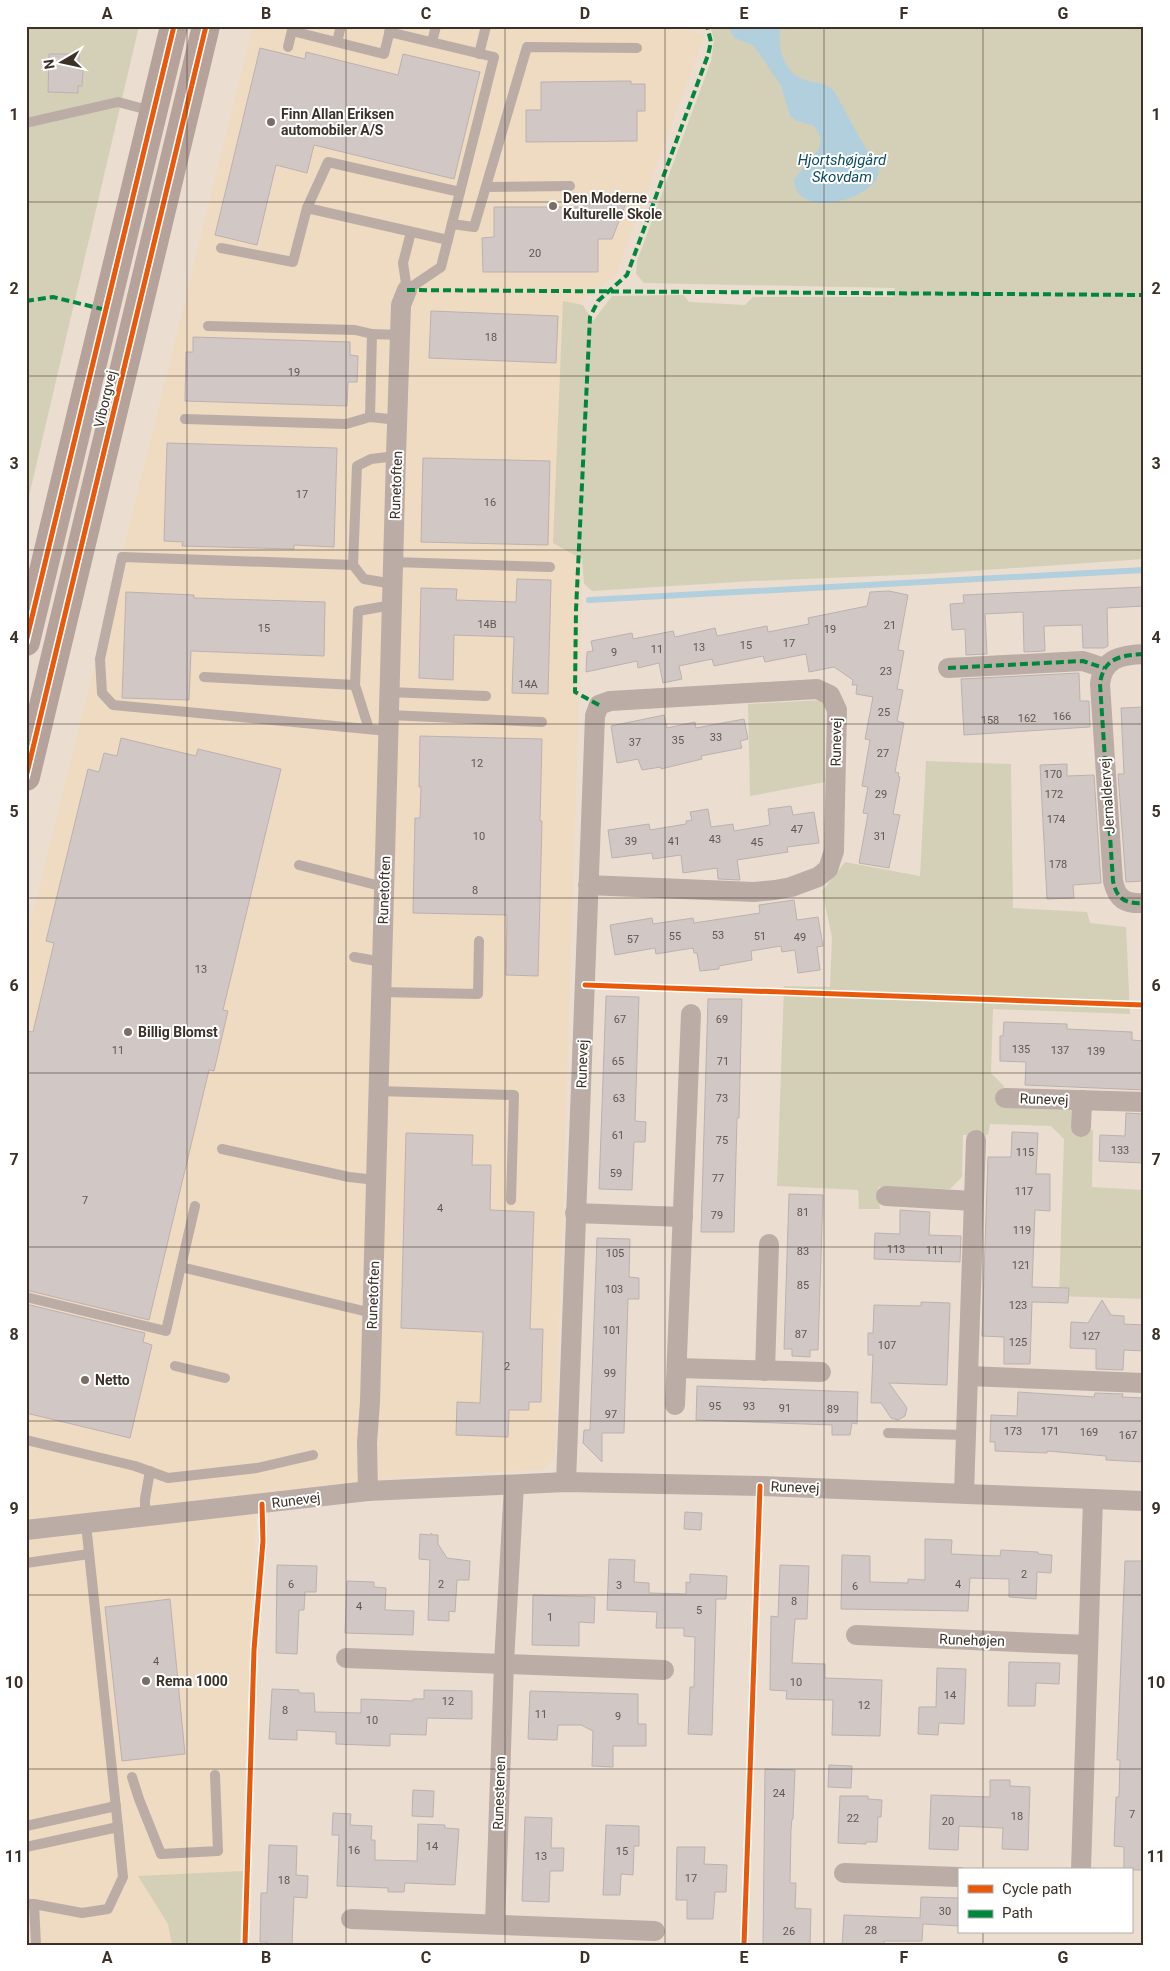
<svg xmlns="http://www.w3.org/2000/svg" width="1170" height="1971" font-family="Roboto,sans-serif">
<rect width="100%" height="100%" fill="#ebded0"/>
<polygon fill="#efdac2" points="253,26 674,26 705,35 616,275 574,307 582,609 555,1457 543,1470 413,1476 257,1493 237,1945 26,1945 26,942"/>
<g fill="#d4d0b7">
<polygon points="26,26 139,26 26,509"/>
<polygon points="710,26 1144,26 1144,559 928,574 753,581 592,591 584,584 582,559 553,543 563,301 583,305 593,321 612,296 684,295 689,302 745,305 753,297 894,297 895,288 644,283 636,274 637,261 711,61 714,40"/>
<polygon points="825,700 825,782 750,796 748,704"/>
<polygon points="926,761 1011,764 1013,908 1087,912 1090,923 1126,927 1130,1014 993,1009 991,1073 1004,1086 1003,1106 1071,1110 1071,1129 1093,1130 1092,1187 1144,1190 1144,1299 1059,1296 1064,1139 1051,1126 990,1124 988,1135 963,1135 962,1177 950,1189 878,1187 880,1209 859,1209 858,1190 777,1186 784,986 830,987 832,937 822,891 845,862 920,876"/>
<polygon points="243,1871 240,1945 172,1945 168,1924 138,1876"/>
</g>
<path fill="#b2cfdd" d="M730,26H780C777,48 784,76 809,81C818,83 826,83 833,90C837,95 840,102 843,107C851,121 858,136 867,150C871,155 877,160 878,166C888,197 794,224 794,179L819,149L821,138L814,126L795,120L790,116L781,86L754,46L735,38L730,31Z"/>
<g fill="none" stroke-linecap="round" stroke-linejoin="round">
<polyline stroke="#b2cfdd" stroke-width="6" points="589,600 1144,570"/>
</g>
<g fill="#d1c7c5" stroke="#bcb1b0">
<polygon points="260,48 305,59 306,52 398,75 403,54 480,72 454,179 314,145 307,173 276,165 257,245 215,235"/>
<polygon points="49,54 79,54 79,70 83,70 82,86 78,86 78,93 48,92"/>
<polygon points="631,81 631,84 645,84 645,111 637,111 637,141 526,142 526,110 541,110 541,82"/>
<polygon points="626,203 612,239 598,239 598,272 483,272 482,238 494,237 494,207 583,207 583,204"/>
<polygon points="431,311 558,316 556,363 429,358"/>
<polygon points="193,337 350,342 350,355 358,356 357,382 348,382 347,406 185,401 186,352 193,352"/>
<polygon points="167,443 337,448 334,547 294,545 294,549 182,546 183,542 164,541"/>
<polygon points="423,458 550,461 548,545 421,542"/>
<polygon points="517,579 551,580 548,694 512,693 514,637 454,635 453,680 419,678 421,588 457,589 456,600 516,602"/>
<polygon points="1144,587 1144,606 1107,608 1108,646 1104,648 1083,648 1082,625 1044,626 1045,651 1024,652 1023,612 985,614 987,654 966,655 965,629 952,630 950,604 964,603 963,595"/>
<polygon points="889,591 908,595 898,650 904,651 897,689 903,690 897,721 904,723 895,772 899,773 898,776 900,777 893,814 900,815 889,868 859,863 868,814 863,813 868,787 862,786 870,740 865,739 873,697 856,694 857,685 852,685 853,680 834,667 809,672 806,654 765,662 763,656 714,666 712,659 679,666 682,679 663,683 659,663 638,668 637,661 586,672 587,652 593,651 591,641 632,633 633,639 673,631 675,637 715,628 717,636 767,626 768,632 809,624 808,618 867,606 870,592"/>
<polygon points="126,592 194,595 194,598 325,602 324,656 191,651 189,700 122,698"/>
<polygon points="1079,673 1080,701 1089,701 1090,727 964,735 961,679"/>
<polygon points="1144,707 1144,727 1142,727 1144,769 1144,881 1126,882 1118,774 1124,774 1121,708"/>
<polygon points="664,715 667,728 695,722 696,728 744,719 748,739 740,741 742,748 701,756 702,759 661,769 661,767 642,770 638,759 617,763 611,726"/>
<polygon points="420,736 542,739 540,821 542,821 538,976 506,975 507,915 413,913 415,818 420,818 421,787 419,787"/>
<polygon points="121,738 196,756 198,749 281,769 223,1010 228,1011 214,1071 209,1070 149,1320 26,1290 26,1031 33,1032 54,943 46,941 88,769 99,772 104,753 117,756"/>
<polygon points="1067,764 1067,776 1094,775 1101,883 1073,885 1074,898 1047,899 1040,765"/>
<polygon points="791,806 793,815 814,812 819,843 787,847 788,852 737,860 740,880 718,879 717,868 683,873 681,855 653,859 652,853 612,858 608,830 649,824 650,830 686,824 686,821 692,820 690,812 708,809 711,827 733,824 734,831 770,825 768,809"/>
<polygon points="794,900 797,920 818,917 823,946 817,947 820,970 798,973 795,950 782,952 781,946 751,951 752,960 719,966 719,969 700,971 697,953 694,953 693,948 656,954 655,948 615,955 610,925 652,918 653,924 693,918 694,923 760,913 759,905"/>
<polygon points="606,996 639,997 635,1121 646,1122 645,1142 634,1142 632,1190 599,1189"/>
<polygon points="708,999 742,999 739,1118 737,1118 734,1232 701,1232"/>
<polygon points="1004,1022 1067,1024 1067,1029 1132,1032 1132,1040 1144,1041 1144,1090 1025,1085 1026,1062 1000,1061 1000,1036 1003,1036"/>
<polygon points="1126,1113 1144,1114 1144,1163 1099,1161 1100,1135 1125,1136"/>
<polygon points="1012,1132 1038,1133 1036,1174 1050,1174 1050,1211 1035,1210 1032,1287 1069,1288 1068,1303 1032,1302 1030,1364 1004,1364 1004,1337 982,1336 988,1157 1011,1157"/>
<polygon points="406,1133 473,1135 472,1165 491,1165 490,1210 534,1212 530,1329 543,1329 541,1402 529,1402 529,1410 509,1410 508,1437 456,1435 457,1402 480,1403 483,1332 401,1328"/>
<polygon points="789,1194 823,1195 818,1350 810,1350 810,1357 792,1356 792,1349 784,1349"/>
<polygon points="900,1210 930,1212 929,1235 961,1236 960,1262 874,1259 875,1233 900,1234"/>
<polygon points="597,1238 630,1239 629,1277 639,1278 639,1299 628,1299 624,1433 602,1433 602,1462 583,1443 584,1430 590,1430"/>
<polygon points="1102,1300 1111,1315 1124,1316 1124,1324 1144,1325 1144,1351 1124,1350 1123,1370 1096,1369 1096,1349 1070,1348 1071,1322 1088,1323"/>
<polygon points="921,1302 950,1303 947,1385 889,1383 907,1408 905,1416 898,1420 891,1418 881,1403 871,1403 873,1355 868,1355 868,1333 873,1333 874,1305 921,1306"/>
<polygon points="26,1304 145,1333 143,1342 152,1345 130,1438 26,1413"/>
<polygon points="697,1386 858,1392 857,1424 852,1423 850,1435 832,1435 832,1425 696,1420"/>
<polygon points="1018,1392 1094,1397 1095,1393 1123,1394 1122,1397 1144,1398 1144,1462 1106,1460 1106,1456 1047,1451 1047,1453 995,1451 995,1442 990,1442 991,1415 1017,1416"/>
<polygon points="685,1512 702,1513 701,1530 684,1529"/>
<polygon points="431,1533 433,1535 438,1535 438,1544 447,1558 470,1561 469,1580 457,1580 455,1612 449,1611 449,1621 428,1620 430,1560 419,1559 420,1534 431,1535"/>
<polygon points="925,1539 952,1540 951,1554 1000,1556 1001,1550 1038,1552 1038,1554 1052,1555 1051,1573 1037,1572 1036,1599 1009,1597 1009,1579 970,1578 968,1611 841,1609 842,1555 870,1556 870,1582 908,1583 908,1579 925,1580"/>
<polygon points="609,1559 635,1560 634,1582 649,1583 649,1593 686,1594 686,1582 690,1583 690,1574 727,1576 726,1599 716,1599 712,1735 688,1734 690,1687 694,1687 695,1637 684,1636 684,1628 656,1628 657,1612 607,1610"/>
<polygon points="1125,1561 1144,1561 1144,1870 1124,1870 1124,1847 1114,1846 1116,1797 1119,1797 1120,1760 1117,1760"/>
<polygon points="277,1565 317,1566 316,1592 305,1592 304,1610 299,1610 297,1654 276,1653"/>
<polygon points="780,1565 809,1566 807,1619 795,1619 792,1663 825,1664 825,1678 882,1680 880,1736 832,1735 833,1700 786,1699 787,1691 770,1690 771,1616 778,1617"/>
<polygon points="347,1581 374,1582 374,1587 386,1588 385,1610 414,1611 413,1635 345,1633"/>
<polygon points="533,1595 595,1597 594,1623 579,1622 579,1646 532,1645"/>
<polygon points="170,1599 185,1754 122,1761 105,1607"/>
<polygon points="1009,1662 1060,1663 1059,1684 1036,1683 1035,1706 1008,1706"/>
<polygon points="937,1668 966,1669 964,1724 939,1723 938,1735 918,1734 919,1707 936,1707"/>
<polygon points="272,1689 299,1690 299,1693 314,1693 315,1712 361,1713 361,1699 413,1701 413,1699 424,1699 424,1690 472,1691 472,1719 427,1718 426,1735 390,1734 390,1746 336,1744 336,1732 297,1730 297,1740 269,1739"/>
<polygon points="530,1691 638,1694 638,1724 646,1724 646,1746 613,1746 613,1767 592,1766 593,1731 581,1725 558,1725 557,1740 528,1739"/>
<polygon points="829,1765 852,1766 851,1788 828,1787"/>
<polygon points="765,1769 795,1770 793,1819 792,1819 791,1829 790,1883 796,1883 795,1908 811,1909 810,1945 763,1945"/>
<polygon points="990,1780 1010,1780 1010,1786 1030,1787 1028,1850 1002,1849 1003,1828 959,1826 958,1850 929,1849 931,1795 990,1797"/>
<polygon points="413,1790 434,1791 433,1817 412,1816"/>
<polygon points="840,1796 868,1796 868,1799 882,1800 881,1817 878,1817 877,1842 866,1842 866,1844 838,1843"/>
<polygon points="333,1813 351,1814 350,1825 372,1826 371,1840 375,1840 375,1860 417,1861 418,1824 445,1825 445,1828 459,1829 455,1885 405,1883 404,1892 388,1892 388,1888 337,1886 339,1835 332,1835"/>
<polygon points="525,1817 552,1818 551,1848 564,1848 563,1871 550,1871 549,1902 522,1901"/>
<polygon points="606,1825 639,1826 639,1846 634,1846 633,1875 621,1874 620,1895 603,1895"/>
<polygon points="269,1845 297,1846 296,1875 308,1876 307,1898 294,1897 292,1945 267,1945 267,1942 260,1942 261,1893 267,1893"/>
<polygon points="677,1847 705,1847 704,1864 727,1865 726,1892 715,1892 713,1919 687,1919 687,1900 676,1900"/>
<polygon points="921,1897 959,1898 959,1926 923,1924 922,1941 884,1941 884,1945 842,1945 844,1915 920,1918"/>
</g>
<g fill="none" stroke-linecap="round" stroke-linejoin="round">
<g stroke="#bbaca6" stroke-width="10">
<polyline points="292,31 384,54 391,26"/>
<polyline points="389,32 494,57 441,267 407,290 403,263 411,232"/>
<polyline points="337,42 341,26"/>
<polyline points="432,42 436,26"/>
<polyline points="288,47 293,26"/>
<polyline points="479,54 486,26"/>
<polyline points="26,123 118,102 152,111"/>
<polyline points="486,187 570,186"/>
<polyline points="307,208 328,162 460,192"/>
<polyline points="452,224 474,227 527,47 637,48"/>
<polyline points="221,248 293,262 307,208 448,240"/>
<polyline points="208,326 355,330 372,334 401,335"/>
<polyline points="370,417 372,334"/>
<polyline points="185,419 346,424 370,417 398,420"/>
<polyline points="393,562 550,567"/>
<polyline points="353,565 122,557 100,659 102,693 113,705 388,731"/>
<polyline points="393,584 364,579 353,565 357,466 371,459 396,456"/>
<polyline points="204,677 355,685"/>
<polyline points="389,692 486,696"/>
<polyline points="389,715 542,722"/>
<polyline points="369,729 355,685 358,611 392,605"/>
<polyline points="299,865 384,887"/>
<polyline points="354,957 382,962"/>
<polyline points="381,992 478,994 479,941"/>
<polyline points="378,1091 514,1095 511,1200"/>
<polyline points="222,1149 349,1177 376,1180"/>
<polyline points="181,1267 372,1313"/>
<polyline points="26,1297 166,1331 195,1206"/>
<polyline points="175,1366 225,1378"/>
<polyline points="888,1433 966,1435"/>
<polyline points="26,1440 135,1466 168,1478 257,1468 313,1455"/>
<polyline points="145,1517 145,1499 150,1471"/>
<polyline points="26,1563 89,1554"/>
<polyline points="132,1777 139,1799 161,1854 218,1851 215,1775"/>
<polyline points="26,1826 116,1806"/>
<polyline points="26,1847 118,1827 86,1524"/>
<polyline points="26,1904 34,1904 36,1945"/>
<polyline points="34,1904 82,1913 108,1909 123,1877 118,1827"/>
</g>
<g stroke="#bbaca6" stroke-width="20">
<path d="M1144,654C1121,655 1103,658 1100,684L1113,881C1117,900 1126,904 1144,903"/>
<polyline points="948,668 1083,661 1104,668"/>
<polyline points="1005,1098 1144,1102"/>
<polyline points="1081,1127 1082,1100"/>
<polyline points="886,1196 973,1201"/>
<polyline points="575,1213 683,1217"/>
<polyline points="677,1368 821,1372"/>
<polyline points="765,1371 769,1244"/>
<polyline points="968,1376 1144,1383"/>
<polyline points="675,1405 691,1014"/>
<polyline points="566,1482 595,716 599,705 610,701 817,689 830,695 837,710 834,851 828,869 818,877 791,887 775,890 754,892 588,885"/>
<polyline points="368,1491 367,1443 370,1402 396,456 401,305 407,290"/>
<polyline points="964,1493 976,1140"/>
<polyline points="26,1530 368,1491 566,1482 760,1486 1144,1501"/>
<polyline points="856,1635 1088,1645"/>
<polyline points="346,1658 664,1670"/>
<polyline points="1081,1870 1093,1499"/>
<polyline points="844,1873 959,1877"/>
<polyline points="351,1919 655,1931"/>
<polyline points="495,1924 504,1663 514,1485"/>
</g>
<g stroke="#b5a39b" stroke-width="28">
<polyline points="26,642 174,26"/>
<polyline points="26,777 206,26"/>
</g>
<g stroke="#00873e" stroke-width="4" stroke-dasharray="8 4" stroke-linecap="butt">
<polyline points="407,290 1144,295"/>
<polyline points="26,301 53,297 106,310"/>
<path d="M1144,654C1121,655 1103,658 1100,684L1113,881C1117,900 1126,904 1144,903"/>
<polyline points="948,668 1083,661 1104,668"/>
<polyline points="599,705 575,692 576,610 590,317 598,301 627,275 708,55 711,42 707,26"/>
</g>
<defs>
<g id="cycleway">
<polyline points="26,642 174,26"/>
<polyline points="26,777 206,26"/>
<polyline points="585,985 1144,1005"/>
<polyline points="245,1945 254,1650 263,1541 262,1504"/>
<polyline points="744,1945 760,1486"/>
</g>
</defs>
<use href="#cycleway" stroke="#fff" stroke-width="8"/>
<use href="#cycleway" stroke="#e8590c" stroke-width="5"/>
</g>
<path fill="none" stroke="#3b3128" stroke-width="1" stroke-opacity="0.55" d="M187,26V1945M346,26V1945M505,26V1945M665,26V1945M824,26V1945M983,26V1870M26,202H1144M26,376H1144M26,550H1144M26,724H1144M26,898H1144M26,1073H1144M26,1247H1144M26,1421H1144M26,1595H1144M26,1769H1144M983,1932V1945"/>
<g fill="#796e63" stroke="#fff" stroke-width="2">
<circle cx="271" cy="122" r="5"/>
<circle cx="553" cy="206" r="5"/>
<circle cx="128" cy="1032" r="5"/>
<circle cx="85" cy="1380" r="5"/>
<circle cx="146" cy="1681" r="5"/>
</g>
<g text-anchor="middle" stroke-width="4" stroke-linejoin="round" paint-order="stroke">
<g font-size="11" fill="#60564f">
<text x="535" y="257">20</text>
<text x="491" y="341">18</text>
<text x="294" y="376">19</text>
<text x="302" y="498">17</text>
<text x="490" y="506">16</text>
<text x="487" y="628">14B</text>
<text x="890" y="629">21</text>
<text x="264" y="632">15</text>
<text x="830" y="633">19</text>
<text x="789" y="647">17</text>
<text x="746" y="649">15</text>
<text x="699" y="651">13</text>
<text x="657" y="653">11</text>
<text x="614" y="656">9</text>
<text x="886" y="675">23</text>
<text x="528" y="688">14A</text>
<text x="884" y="716">25</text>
<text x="1062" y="720">166</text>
<text x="1027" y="722">162</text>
<text x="990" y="724">158</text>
<text x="716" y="741">33</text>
<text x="678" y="744">35</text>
<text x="635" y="746">37</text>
<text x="883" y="757">27</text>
<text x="477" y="767">12</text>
<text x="1053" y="778">170</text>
<text x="881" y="798">29</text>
<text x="1054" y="798">172</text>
<text x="1056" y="823">174</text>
<text x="797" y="833">47</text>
<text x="479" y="840">10</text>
<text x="880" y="840">31</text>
<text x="715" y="843">43</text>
<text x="631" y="845">39</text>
<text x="674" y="845">41</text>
<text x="757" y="846">45</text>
<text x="1058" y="868">178</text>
<text x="475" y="894">8</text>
<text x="718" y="939">53</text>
<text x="675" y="940">55</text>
<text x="760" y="940">51</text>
<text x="800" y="941">49</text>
<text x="633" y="943">57</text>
<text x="201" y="973">13</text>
<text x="620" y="1023">67</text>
<text x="722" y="1023">69</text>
<text x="1021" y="1053">135</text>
<text x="118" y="1054">11</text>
<text x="1060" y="1054">137</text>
<text x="1096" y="1055">139</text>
<text x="618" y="1065">65</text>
<text x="723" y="1065">71</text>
<text x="619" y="1102">63</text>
<text x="722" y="1102">73</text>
<text x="618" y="1139">61</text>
<text x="722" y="1144">75</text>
<text x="1120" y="1154">133</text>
<text x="1025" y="1156">115</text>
<text x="616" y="1177">59</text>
<text x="718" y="1182">77</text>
<text x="1024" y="1195">117</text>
<text x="85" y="1204">7</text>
<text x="440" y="1212">4</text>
<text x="803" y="1216">81</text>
<text x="717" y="1219">79</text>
<text x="1022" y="1234">119</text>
<text x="896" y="1253">113</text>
<text x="935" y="1254">111</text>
<text x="803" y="1255">83</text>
<text x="615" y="1257">105</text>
<text x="1021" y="1269">121</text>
<text x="803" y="1289">85</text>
<text x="614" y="1293">103</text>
<text x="1018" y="1309">123</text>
<text x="612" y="1334">101</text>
<text x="801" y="1338">87</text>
<text x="1091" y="1340">127</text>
<text x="1018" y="1346">125</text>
<text x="887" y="1349">107</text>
<text x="507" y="1370">2</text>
<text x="610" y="1377">99</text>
<text x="715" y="1410">95</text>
<text x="749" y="1410">93</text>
<text x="785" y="1412">91</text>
<text x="833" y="1413">89</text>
<text x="611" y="1418">97</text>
<text x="1013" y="1435">173</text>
<text x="1050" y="1435">171</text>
<text x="1089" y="1436">169</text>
<text x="1128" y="1439">167</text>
<text x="1024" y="1578">2</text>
<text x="291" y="1588">6</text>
<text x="441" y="1588">2</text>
<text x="958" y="1588">4</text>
<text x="619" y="1589">3</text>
<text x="855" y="1590">6</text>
<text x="794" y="1605">8</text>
<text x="359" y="1610">4</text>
<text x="699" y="1614">5</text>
<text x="550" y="1621">1</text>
<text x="156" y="1665">4</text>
<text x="796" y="1686">10</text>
<text x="950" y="1699">14</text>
<text x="448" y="1705">12</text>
<text x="864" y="1709">12</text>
<text x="285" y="1714">8</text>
<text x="541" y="1718">11</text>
<text x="618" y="1720">9</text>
<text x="372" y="1724">10</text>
<text x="779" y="1797">24</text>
<text x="1132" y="1818">7</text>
<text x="1017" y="1820">18</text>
<text x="853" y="1822">22</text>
<text x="948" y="1825">20</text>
<text x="432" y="1850">14</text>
<text x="354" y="1854">16</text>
<text x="622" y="1855">15</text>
<text x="541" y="1860">13</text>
<text x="691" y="1882">17</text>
<text x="284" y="1884">18</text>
<text x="945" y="1915">30</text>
<text x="871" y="1934">28</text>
<text x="789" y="1935">26</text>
</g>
<g font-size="14" font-weight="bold" fill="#3b3128" stroke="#fff" text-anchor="start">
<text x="281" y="119">Finn Allan Eriksen<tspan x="281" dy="16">automobiler A/S</tspan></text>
<text x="563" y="203">Den Moderne<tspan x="563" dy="16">Kulturelle Skole</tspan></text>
<text x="138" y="1037">Billig Blomst</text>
<text x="95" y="1385">Netto</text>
<text x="156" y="1686">Rema 1000</text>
</g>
<g font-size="14" fill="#3b3128" stroke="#fff">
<text transform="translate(105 399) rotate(-77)" y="5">Viborgvej</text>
<text transform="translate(396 485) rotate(-88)" y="5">Runetoften</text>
<text transform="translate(836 742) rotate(-89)" y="5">Runevej</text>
<text transform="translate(1107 796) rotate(-94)" y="5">Jernaldervej</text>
<text transform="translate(384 890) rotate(-88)" y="5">Runetoften</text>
<text transform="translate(582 1064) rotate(-88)" y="5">Runevej</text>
<text transform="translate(1044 1099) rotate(2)" y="5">Runevej</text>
<text transform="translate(373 1295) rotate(-88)" y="5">Runetoften</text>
<text transform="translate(795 1487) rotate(2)" y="5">Runevej</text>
<text transform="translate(296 1500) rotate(-7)" y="5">Runevej</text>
<text transform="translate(972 1640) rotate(2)" y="5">Runehøjen</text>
<text transform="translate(499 1793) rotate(-88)" y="5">Runestenen</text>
</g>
<g font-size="15" font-style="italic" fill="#0c4c65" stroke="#fff">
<text x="842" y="165">Hjortshøjgård<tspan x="842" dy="17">Skovdam</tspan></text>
</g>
</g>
<rect width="1170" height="1971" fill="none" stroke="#ffffff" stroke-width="55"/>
<rect x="958" y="1868" width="175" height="65" fill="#ffffff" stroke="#b1ada9"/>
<rect x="968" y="1885" width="25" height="8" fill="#e8590c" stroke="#b1ada9"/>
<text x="1002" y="1894" font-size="15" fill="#3b3128">Cycle path</text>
<rect x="968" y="1910" width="25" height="8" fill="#00873e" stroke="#b1ada9"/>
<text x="1002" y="1918" font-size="15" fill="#3b3128">Path</text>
<g transform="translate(62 62) rotate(261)" stroke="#ffffff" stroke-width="4" paint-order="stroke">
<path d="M0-4L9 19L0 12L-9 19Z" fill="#3b3128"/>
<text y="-8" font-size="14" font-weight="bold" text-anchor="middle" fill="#3b3128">N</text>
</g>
<rect x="28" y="28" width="1114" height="1916" fill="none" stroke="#3b3128" stroke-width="2"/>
<g font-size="16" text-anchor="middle" font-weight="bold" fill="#3b3128">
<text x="107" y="19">A</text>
<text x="266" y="19">B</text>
<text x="426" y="19">C</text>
<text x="585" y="19">D</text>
<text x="744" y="19">E</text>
<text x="904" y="19">F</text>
<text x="1063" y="19">G</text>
<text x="14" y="120">1</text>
<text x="1156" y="120">1</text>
<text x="14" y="294">2</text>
<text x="1156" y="294">2</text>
<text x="14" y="469">3</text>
<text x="1156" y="469">3</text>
<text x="14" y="643">4</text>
<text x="1156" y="643">4</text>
<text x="14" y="817">5</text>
<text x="1156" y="817">5</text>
<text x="14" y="991">6</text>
<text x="1156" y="991">6</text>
<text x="14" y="1165">7</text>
<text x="1156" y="1165">7</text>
<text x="14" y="1340">8</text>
<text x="1156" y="1340">8</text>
<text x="14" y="1514">9</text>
<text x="1156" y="1514">9</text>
<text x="14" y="1688">10</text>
<text x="1156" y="1688">10</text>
<text x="14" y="1862">11</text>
<text x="1156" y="1862">11</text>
<text x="107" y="1963">A</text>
<text x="266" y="1963">B</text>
<text x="426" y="1963">C</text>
<text x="585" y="1963">D</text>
<text x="744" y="1963">E</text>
<text x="904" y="1963">F</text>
<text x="1063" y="1963">G</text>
</g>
</svg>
